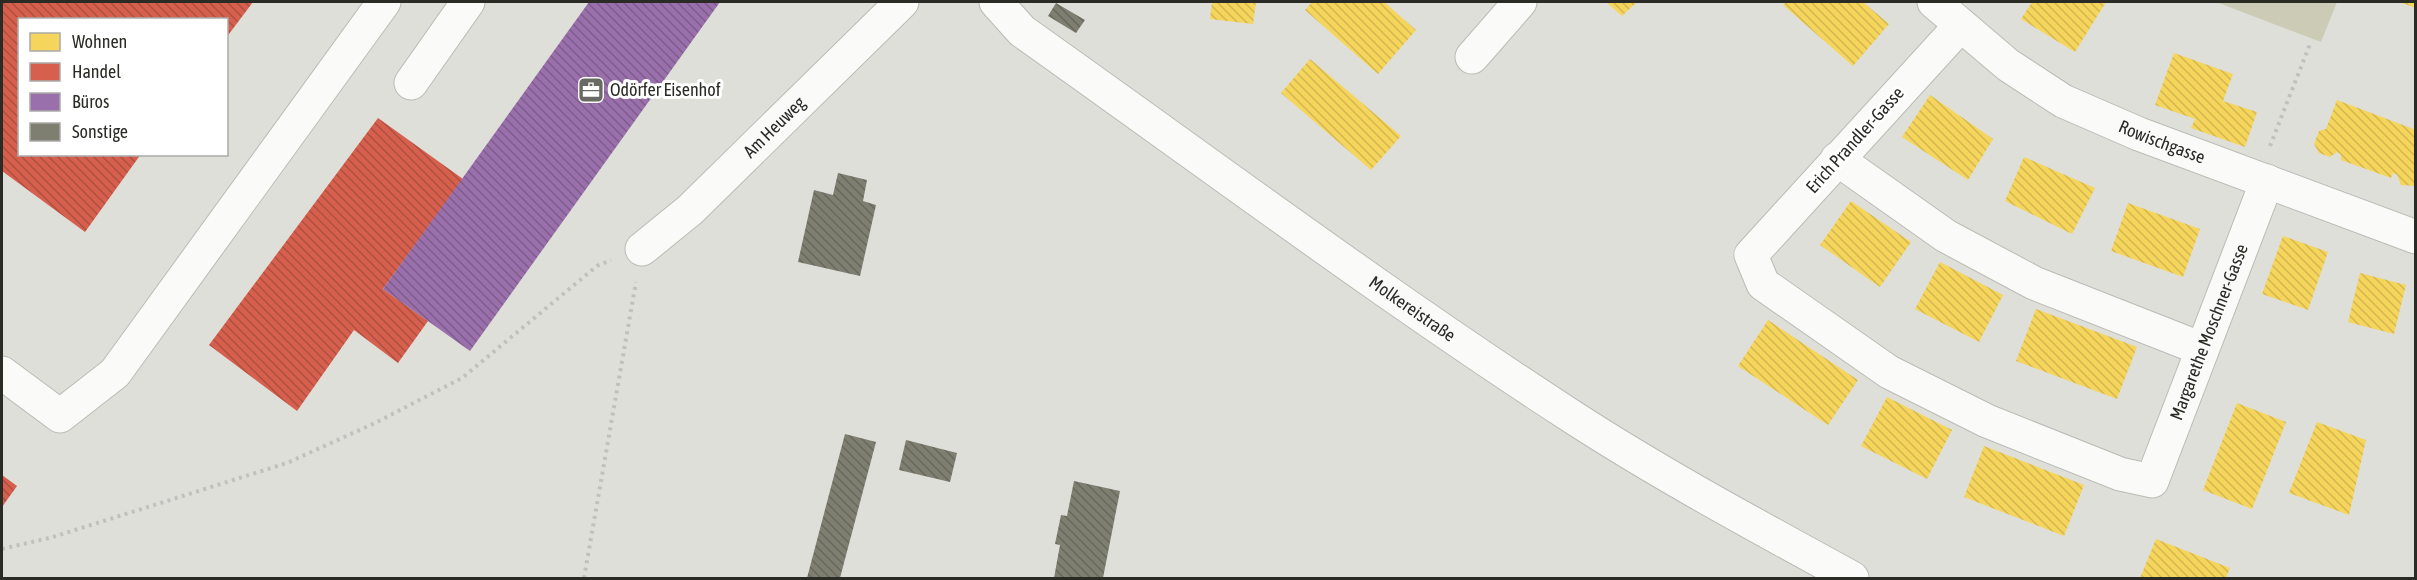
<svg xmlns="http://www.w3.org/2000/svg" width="2417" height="580" font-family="'Asap Condensed',sans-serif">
<defs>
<pattern id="homes-back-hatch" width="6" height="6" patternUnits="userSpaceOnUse" patternTransform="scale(1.5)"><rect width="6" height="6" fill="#f6d55c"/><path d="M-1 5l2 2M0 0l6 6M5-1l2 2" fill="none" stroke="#d3b750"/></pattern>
<pattern id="shops-back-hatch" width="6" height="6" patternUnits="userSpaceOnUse" patternTransform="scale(1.5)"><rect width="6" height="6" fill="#d6604d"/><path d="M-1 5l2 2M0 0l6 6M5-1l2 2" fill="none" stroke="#ae4f40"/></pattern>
<pattern id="offices-back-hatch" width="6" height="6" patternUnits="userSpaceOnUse" patternTransform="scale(1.5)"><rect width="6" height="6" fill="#9970ab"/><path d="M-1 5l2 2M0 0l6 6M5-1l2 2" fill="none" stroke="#7d5c8b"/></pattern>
<pattern id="building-back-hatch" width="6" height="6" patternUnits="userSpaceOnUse" patternTransform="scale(1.5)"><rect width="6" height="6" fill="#7e7e71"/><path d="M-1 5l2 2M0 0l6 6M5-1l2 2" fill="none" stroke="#67675d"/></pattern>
</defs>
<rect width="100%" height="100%" fill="#dfdfd9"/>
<polygon fill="#ccccb6" points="2216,2 2337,2 2321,42"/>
<g fill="url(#homes-back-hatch)">
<polygon points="1212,2 1256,2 1253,24 1210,19"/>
<polygon points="1312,2 1384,2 1416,30 1378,74 1305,10"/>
<polygon points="1606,2 1637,2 1622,16"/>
<polygon points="1786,2 1863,2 1889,24 1853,66 1783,5"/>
<polygon points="2032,2 2106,2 2075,52 2021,19"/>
<polygon points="2399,2 2416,2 2416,8"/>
<polygon points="2174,53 2233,74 2223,101 2257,112 2245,147 2191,128 2195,119 2155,105"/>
<polygon points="1310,59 1401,136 1371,170 1281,93"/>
<polygon points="1930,95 1993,139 1968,180 1902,137"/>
<polygon points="2337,100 2416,130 2416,186 2401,185 2397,175 2393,173 2391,178 2341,160 2341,155 2337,152 2330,157 2319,153 2314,144 2319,131 2326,129"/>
<polygon points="2024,157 2095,188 2072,234 2005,201"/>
<polygon points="1851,201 1911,242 1880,287 1820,245"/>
<polygon points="2128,203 2200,229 2183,277 2111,251"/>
<polygon points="2283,236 2328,252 2308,310 2262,294"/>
<polygon points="1940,262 2003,295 1979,342 1915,309"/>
<polygon points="2360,273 2406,285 2394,334 2348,322"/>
<polygon points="2036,309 2137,347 2117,399 2016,361"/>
<polygon points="1768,320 1858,380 1828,425 1738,366"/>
<polygon points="1887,397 1952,430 1927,479 1861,446"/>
<polygon points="2237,403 2286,422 2252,509 2203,490"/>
<polygon points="2317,422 2366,440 2349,515 2289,493"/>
<polygon points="1984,446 2084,485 2064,536 1964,497"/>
<polygon points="2156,539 2230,568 2226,578 2140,578"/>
</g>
<g fill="url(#shops-back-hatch)">
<polygon points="2,2 253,2 226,38 226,20 20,20 20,154 141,154 85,232 2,171"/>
<polygon points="378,118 463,179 383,289 428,321 398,363 354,330 297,411 209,345"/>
<polygon points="2,475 17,486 2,507"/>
</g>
<polygon fill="url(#offices-back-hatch)" points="589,2 720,2 470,351 383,289"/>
<g fill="url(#building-back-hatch)">
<polygon points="1056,3 1085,20 1076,33 1048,16"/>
<polygon points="838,173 867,180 863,201 876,205 860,276 798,262 814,190 833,195"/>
<polygon points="845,434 876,442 840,578 807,578"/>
<polygon points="906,440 957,453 950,482 899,470"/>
<polygon points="1074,481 1120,491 1103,578 1054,578 1060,545 1055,544 1061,515 1067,516"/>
</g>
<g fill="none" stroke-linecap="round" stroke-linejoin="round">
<defs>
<g id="minor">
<path id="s1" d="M996,2L1022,31C1204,160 1383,294 1571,416C1662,475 1757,526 1852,578"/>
<path id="s2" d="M1934,2L2008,65L2063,101L2139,134L2416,237"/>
<path id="s3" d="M1960,26L1751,255L1763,284L1889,372L1987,421L2120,474L2152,481L2267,181"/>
<polyline points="1472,57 1520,2"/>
<polyline points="411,83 468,2"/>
<polyline points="1837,159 1946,236 2034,283 2202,349"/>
<path id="s4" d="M642,249L690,210L902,2"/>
<polyline points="2,373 60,416 115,373 384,2"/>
</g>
</defs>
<use href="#minor" stroke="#bbbbb6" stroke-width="35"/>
<g stroke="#c0c0be" stroke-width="4" stroke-dasharray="3 4.5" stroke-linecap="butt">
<polyline points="2270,146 2310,44"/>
<polyline points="2,549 53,537 287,463 375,423 462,378 597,266 611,260"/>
<polyline points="584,578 636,282"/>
</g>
<use href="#minor" stroke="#fafaf9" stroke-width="33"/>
</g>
<defs>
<symbol id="office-square" viewBox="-11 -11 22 22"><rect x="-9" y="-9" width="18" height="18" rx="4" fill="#6a6a65" stroke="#fff"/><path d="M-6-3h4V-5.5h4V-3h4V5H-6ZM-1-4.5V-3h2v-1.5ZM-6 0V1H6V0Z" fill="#fff"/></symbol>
</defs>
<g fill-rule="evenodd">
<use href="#office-square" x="576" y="75" width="30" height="30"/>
</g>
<g text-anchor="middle" stroke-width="6" stroke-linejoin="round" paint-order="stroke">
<g font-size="18" fill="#2b2b26" stroke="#fff" text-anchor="start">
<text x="610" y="96">Odörfer Eisenhof</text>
</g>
<g font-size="18" fill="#2b2b26" stroke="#fff">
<text dy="6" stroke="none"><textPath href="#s4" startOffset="180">Am Heuweg</textPath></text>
<text transform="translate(1855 140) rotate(-48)" y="6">Erich Prandler-Gasse</text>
<text dy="6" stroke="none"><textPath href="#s2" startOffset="270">Rowischgasse</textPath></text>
<text dy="6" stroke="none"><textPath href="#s1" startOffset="518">Molkereistraße</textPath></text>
<text dy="6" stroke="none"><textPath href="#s3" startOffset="940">Margarethe Moschner-Gasse</textPath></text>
</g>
</g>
<rect width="2417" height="580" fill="none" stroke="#2b2b26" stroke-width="6"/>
<rect x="18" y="18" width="210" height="138" fill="#ffffff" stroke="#aaaaa8" stroke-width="1.5"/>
<rect x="30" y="33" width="30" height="18" fill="#f6d55c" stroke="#aaaaa8" stroke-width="1.5"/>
<text x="72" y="48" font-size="18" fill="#2b2b26">Wohnen</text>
<rect x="30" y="63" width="30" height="18" fill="#d6604d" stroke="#aaaaa8" stroke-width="1.5"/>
<text x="72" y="78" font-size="18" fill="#2b2b26">Handel</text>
<rect x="30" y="93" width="30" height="18" fill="#9970ab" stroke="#aaaaa8" stroke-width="1.5"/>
<text x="72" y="108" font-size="18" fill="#2b2b26">Büros</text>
<rect x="30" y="123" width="30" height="18" fill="#7e7e71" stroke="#aaaaa8" stroke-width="1.5"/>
<text x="72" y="138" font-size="18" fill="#2b2b26">Sonstige</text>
</svg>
